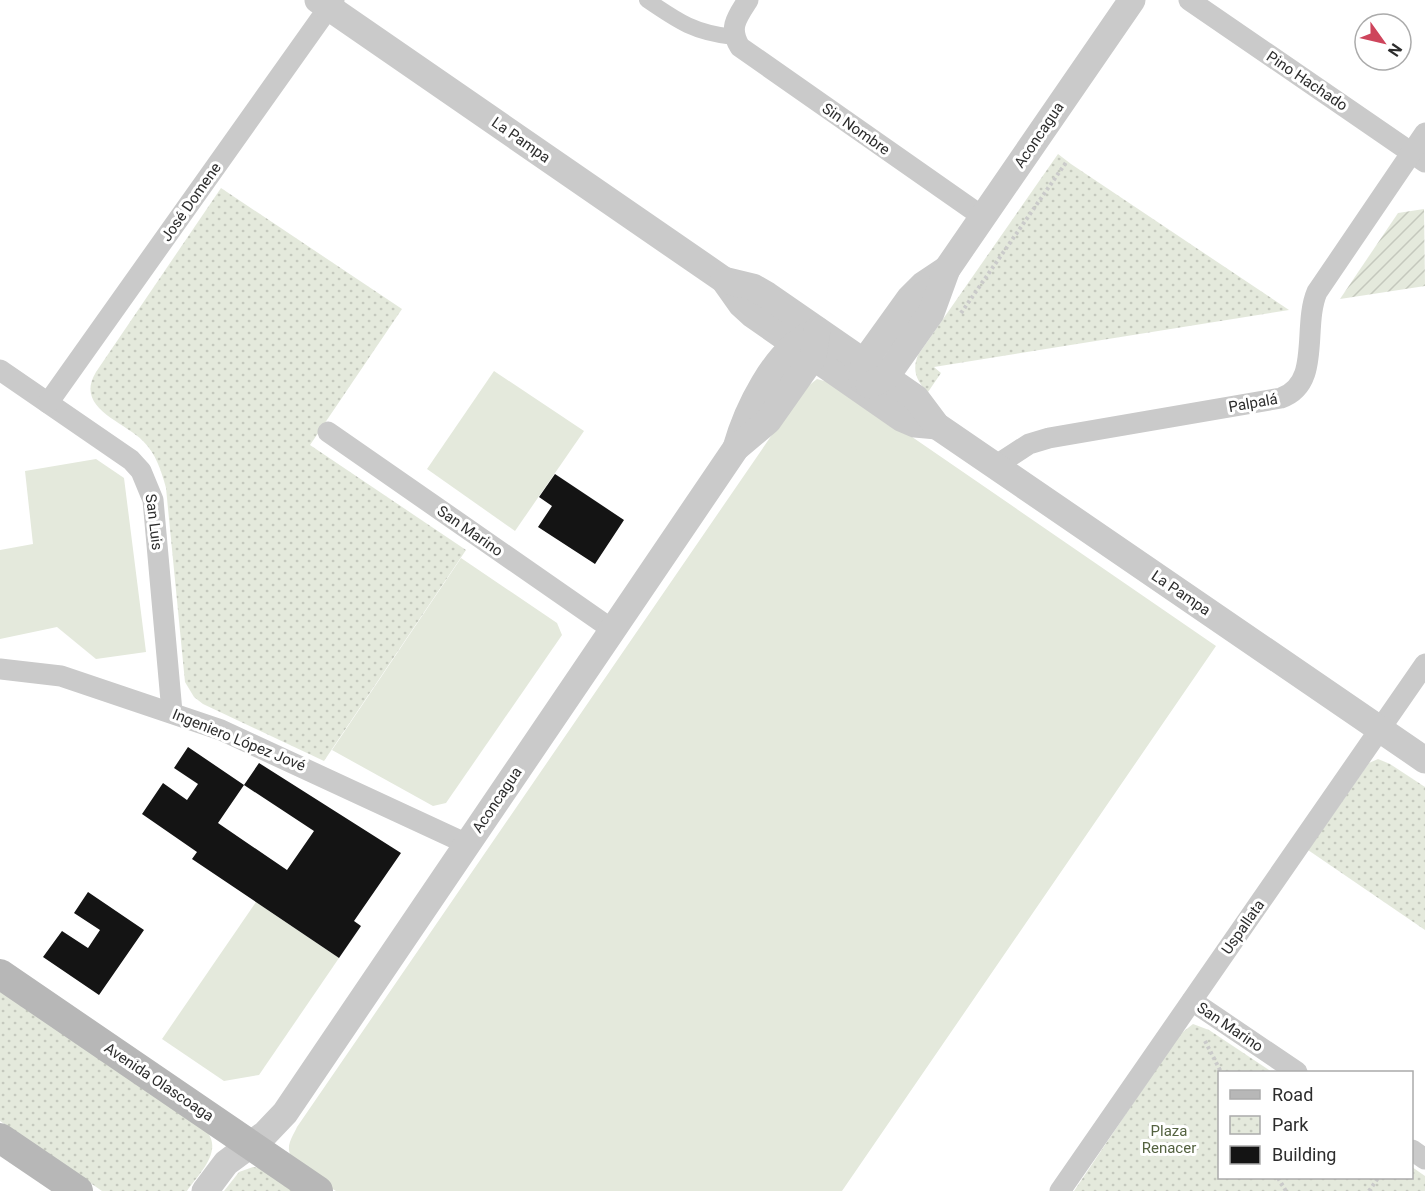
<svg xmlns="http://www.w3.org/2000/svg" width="1425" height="1191" font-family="Roboto,sans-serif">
<defs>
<pattern id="park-dots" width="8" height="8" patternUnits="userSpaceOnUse" patternTransform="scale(1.5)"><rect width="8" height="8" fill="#e4e9dc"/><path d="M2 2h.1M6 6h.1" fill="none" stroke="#c4c8bd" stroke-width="1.8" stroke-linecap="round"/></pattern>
<pattern id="garden-furrows" width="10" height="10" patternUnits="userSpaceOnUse" patternTransform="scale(1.5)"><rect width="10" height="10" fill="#e4e9dc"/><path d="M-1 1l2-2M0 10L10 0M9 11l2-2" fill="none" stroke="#c4c8bd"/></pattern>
</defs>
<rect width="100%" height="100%" fill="#fff"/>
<g fill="#e4e9dc">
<polygon points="494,371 584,431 515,531 427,469"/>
<path d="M817,379L835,384L1216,646L842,1191H336C324,1183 290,1165 289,1150C288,1142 294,1134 297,1127L802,391Z"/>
<polygon points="96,459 124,478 146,652 96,659 57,627 0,639 0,550 33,544 25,471"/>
<polygon points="461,558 557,623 562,635 446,803 433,806 332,750"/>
<polygon points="256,902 339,958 259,1075 224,1081 162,1039"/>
</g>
<g fill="url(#park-dots)">
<path d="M1058,154L1071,164L1289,310L934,367L941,373L928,392C916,381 912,370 918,355Z"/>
<path d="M221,188L402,309L310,445L466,550L324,761L203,704L194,697L185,682L166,488C161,470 156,454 143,441C123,421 74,408 96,372Z"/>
<polygon points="1378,759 1390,764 1425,787 1425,930 1308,850 1369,763"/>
<path d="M0,989L208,1133C222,1153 198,1175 187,1191H102L0,1121Z"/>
<polygon points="1193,1024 1209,1030 1272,1072 1220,1072 1220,1178 1412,1178 1412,1167 1425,1176 1425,1191 1074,1191 1179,1035"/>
<polygon points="253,1167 261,1168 295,1191 224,1191 239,1172"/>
</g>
<polygon fill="url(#garden-furrows)" points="1424,209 1425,286 1340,299 1398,213"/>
<g fill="#141414">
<polygon points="555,474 624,520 595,564 538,527 552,506 539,497"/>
<polygon points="188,747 244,785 218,823 287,870 314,831 244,785 259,763 401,853 354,921 361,926 339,958 192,859 197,852 142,814 163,783 187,800 198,784 174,768"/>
<polygon points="88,892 144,930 99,995 43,957 62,931 88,948 100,930 74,913"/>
</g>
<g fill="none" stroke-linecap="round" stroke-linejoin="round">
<g stroke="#cacaca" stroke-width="4" stroke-dasharray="3 3" stroke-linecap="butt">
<polyline points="961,313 1067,161"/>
<polyline points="1205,1041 1221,1072"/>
<polyline points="1278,1178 1286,1191"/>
<polyline points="1369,1191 1378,1178"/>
</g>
<path stroke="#cacaca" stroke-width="16" d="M647,0C679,22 695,33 734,37"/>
<g stroke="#cacaca" stroke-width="21">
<path d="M748,0C737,17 728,28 740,47L983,217"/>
<polyline points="1189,0 1425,162"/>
<polyline points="0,370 131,460 141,471 153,500 172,712"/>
<polyline points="48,403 334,0"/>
<polyline points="328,432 613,630"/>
<path d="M995,466L1029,444L1049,438L1281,398C1322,384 1302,327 1317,292L1425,133"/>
<polyline points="0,669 61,676 221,730 467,844"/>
<polyline points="1192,1001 1297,1072"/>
<polyline points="1412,1150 1425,1159"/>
<polyline points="1060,1191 1425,664"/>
</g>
<g stroke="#cacaca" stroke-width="27">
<polyline points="318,0 724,280 741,304 753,315 901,418 915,424 937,426"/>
<polyline points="724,280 753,287 767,295 916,398 937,426 1425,760"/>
<polyline points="862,379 864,362 910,298 923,285 947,269"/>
<polyline points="869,385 886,377 931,313 947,269 1132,0"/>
<path d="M736,448C747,409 774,354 810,334"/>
<polyline points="205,1191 226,1163 265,1134 285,1113 736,448 768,421 813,357 817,330"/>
</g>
<g stroke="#b7b7b7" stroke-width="30">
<polyline points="0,974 318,1191"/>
<polyline points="0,1138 78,1191"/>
</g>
</g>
<g text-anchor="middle" stroke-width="6" stroke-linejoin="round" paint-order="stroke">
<g font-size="15" fill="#2d2d2d" stroke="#fff">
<text transform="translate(1307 81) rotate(34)" y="5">Pino Hachado</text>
<text transform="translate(856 129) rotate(35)" y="5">Sin Nombre</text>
<text transform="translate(1039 135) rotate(-56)" y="5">Aconcagua</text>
<text transform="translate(521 140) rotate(35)" y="5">La Pampa</text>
<text transform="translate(191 202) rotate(-55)" y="5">José Domene</text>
<text transform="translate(1253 403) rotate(-10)" y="5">Palpalá</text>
<text transform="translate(154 522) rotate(83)" y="5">San Luis</text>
<text transform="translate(470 531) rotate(35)" y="5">San Marino</text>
<text transform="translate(1181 593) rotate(34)" y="5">La Pampa</text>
<text transform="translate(239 740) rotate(22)" y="5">Ingeniero López Jové</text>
<text transform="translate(497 800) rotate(-56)" y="5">Aconcagua</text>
<text transform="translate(1243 927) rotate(-55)" y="5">Uspallata</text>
<text transform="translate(1230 1027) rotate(34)" y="5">San Marino</text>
<text transform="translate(159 1082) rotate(34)" y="5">Avenida Olascoaga</text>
</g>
<g font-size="15" fill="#546240" stroke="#fff">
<text x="1169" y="1136">Plaza<tspan x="1169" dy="17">Renacer</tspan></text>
</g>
</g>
<rect x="1218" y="1071" width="195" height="108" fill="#ffffff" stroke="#ababab" stroke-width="1.5"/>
<rect x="1230" y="1090" width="30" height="9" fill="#b7b7b7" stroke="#ababab" stroke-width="1.5"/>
<text x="1272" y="1101" font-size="18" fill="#2d2d2d">Road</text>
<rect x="1230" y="1116" width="30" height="18" fill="url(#park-dots)" stroke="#ababab" stroke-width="1.5"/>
<text x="1272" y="1131" font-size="18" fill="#2d2d2d">Park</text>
<rect x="1230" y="1146" width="30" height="18" fill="#141414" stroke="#ababab" stroke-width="1.5"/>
<text x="1272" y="1161" font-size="18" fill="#2d2d2d">Building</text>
<g transform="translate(1383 42) rotate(124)"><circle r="28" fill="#ffffff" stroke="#ababab" stroke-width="1.5"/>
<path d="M0-4.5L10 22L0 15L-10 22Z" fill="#ce455c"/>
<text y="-9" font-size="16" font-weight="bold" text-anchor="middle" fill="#2d2d2d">N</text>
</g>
</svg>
